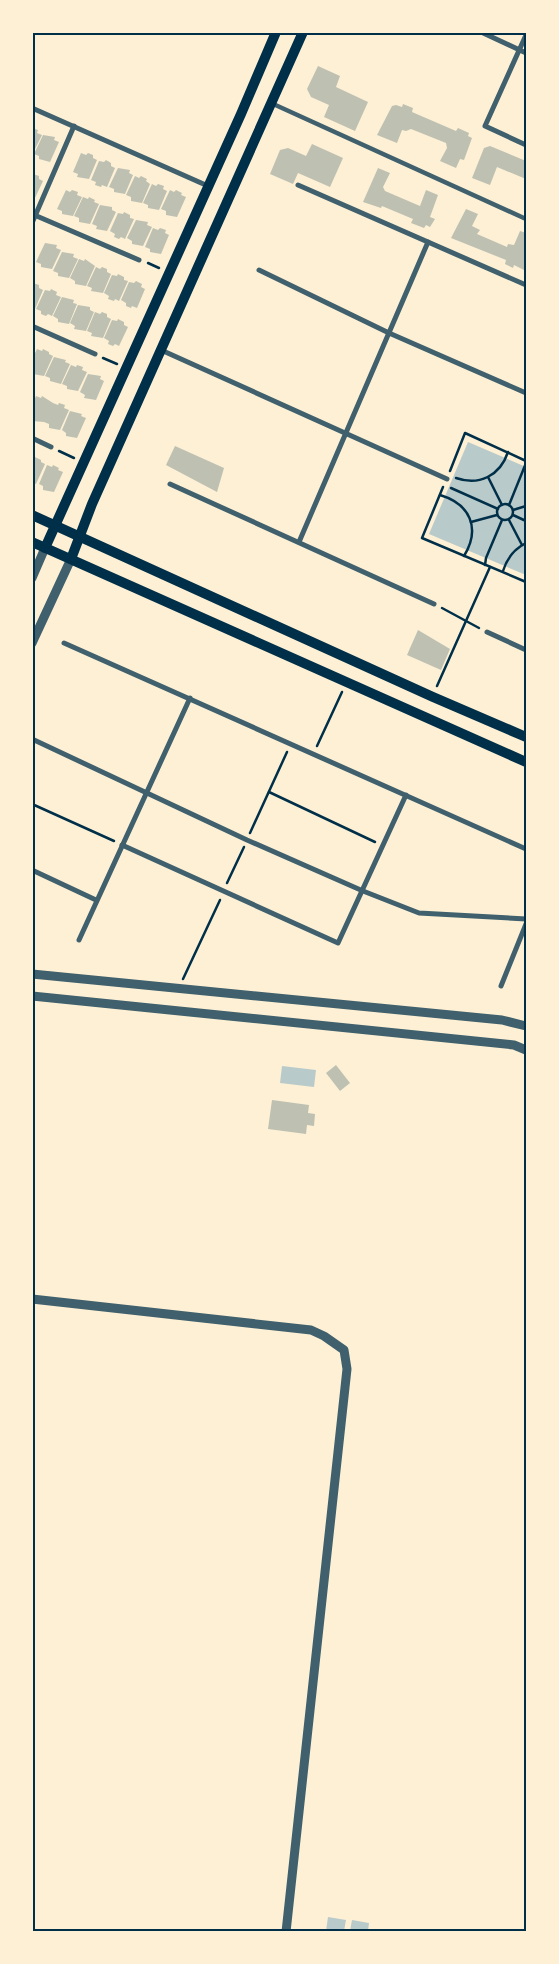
<svg xmlns="http://www.w3.org/2000/svg" width="559" height="1964" font-family="'DejaVu Sans',sans-serif">
<rect width="100%" height="100%" fill="#fdf0d5"/>
<g fill="#b9caca">
<polygon points="468,442 526,467 526,575 429,534"/>
<polygon points="282,1066 316,1070 314,1087 280,1083"/>
<polygon points="328,1917 346,1920 344,1931 326,1931"/>
<polygon points="352,1920 369,1923 368,1931 350,1931"/>
</g>
<g fill="#bec0b2">
<polygon points="318,66 340,76 336,87 368,102 355,131 324,117 329,105 311,97 307,89"/>
<polygon points="403,104 413,108 412,112 456,131 458,128 469,133 468,136 472,138 464,160 460,159 456,168 440,161 447,148 446,143 411,129 406,131 402,130 397,143 377,135 392,106 396,105 402,107"/>
<polygon points="32,128 38,130 37,133 42,135 32,155"/>
<polygon points="43,135 55,137 54,140 59,142 50,162 39,159 39,156 34,154"/>
<polygon points="312,144 343,158 330,187 298,173 293,184 270,174 280,150 288,148 306,156"/>
<polygon points="490,146 526,161 526,179 497,167 490,185 472,178 484,148"/>
<polygon points="81,153 86,155 88,153 93,155 93,158 97,160 89,179 77,177 78,174 73,172"/>
<polygon points="106,160 111,163 111,166 115,168 107,187 102,185 101,187 95,185 96,182 91,180 99,161 104,162"/>
<polygon points="118,168 130,170 129,173 133,175 125,194 114,192 114,189 109,187"/>
<polygon points="378,168 390,173 383,187 385,191 420,206 426,190 438,195 430,217 435,219 430,227 426,225 424,228 411,223 413,219 382,206 381,208 363,202"/>
<polygon points="33,174 39,176 39,179 43,181 34,200 32,199"/>
<polygon points="135,176 139,178 141,176 147,179 146,181 150,184 142,203 131,201 131,197 126,195"/>
<polygon points="152,184 156,186 158,184 164,186 163,189 167,191 159,210 148,208 148,205 143,203"/>
<polygon points="66,190 70,192 72,190 78,192 77,195 82,197 73,216 62,214 62,211 57,209"/>
<polygon points="170,190 174,192 176,190 182,193 181,195 186,197 177,217 166,215 166,211 161,209"/>
<polygon points="83,197 88,199 89,197 95,200 94,202 99,204 90,224 79,222 79,218 74,216"/>
<polygon points="100,205 112,207 112,210 116,212 107,231 96,229 97,226 92,224"/>
<polygon points="466,209 478,214 472,226 480,230 477,234 507,247 508,244 514,245 520,231 526,233 526,271 514,265 513,268 505,264 506,260 451,238"/>
<polygon points="124,212 130,215 130,218 134,219 125,239 121,237 119,239 114,237 115,234 110,231 118,213 123,214"/>
<polygon points="136,220 148,222 147,225 152,227 143,246 132,244 132,241 127,238"/>
<polygon points="153,228 158,230 160,228 166,230 165,233 169,235 161,254 150,252 150,249 145,247"/>
<polygon points="45,243 57,245 56,248 61,250 52,269 41,267 41,264 36,262"/>
<polygon points="62,252 74,254 73,257 78,259 69,278 58,276 58,273 53,271"/>
<polygon points="79,259 84,261 85,259 95,266 86,286 75,284 75,281 70,278"/>
<polygon points="96,267 100,269 102,267 107,269 107,272 111,274 103,293 91,291 92,288 87,286"/>
<polygon points="118,274 124,277 124,280 128,281 119,301 115,299 114,301 108,299 109,296 104,293 112,275 117,276"/>
<polygon points="136,281 142,284 141,287 145,289 137,308 132,306 131,308 126,306 126,303 121,300 129,282 134,283"/>
<polygon points="33,283 39,285 39,288 43,290 35,309 32,308"/>
<polygon points="51,289 57,292 56,295 61,297 52,316 48,314 46,316 41,314 41,311 36,309 45,290 50,291"/>
<polygon points="62,297 74,300 73,303 77,304 69,324 58,322 58,319 53,316"/>
<polygon points="78,305 90,307 90,310 94,312 86,331 74,329 75,326 70,323"/>
<polygon points="95,312 100,314 102,312 107,314 107,317 111,319 103,338 91,336 92,333 87,331"/>
<polygon points="118,319 124,322 124,325 128,327 119,346 115,344 113,346 108,344 109,341 104,338 112,320 117,321"/>
<polygon points="37,349 42,351 43,349 49,352 49,354 53,356 44,376 33,374 32,359"/>
<polygon points="54,357 66,360 65,362 70,364 61,384 50,381 50,378 45,376"/>
<polygon points="71,365 76,367 77,365 83,367 82,370 87,372 78,391 67,389 67,386 62,384"/>
<polygon points="88,374 101,376 100,379 104,381 96,400 84,398 85,395 80,392"/>
<polygon points="36,396 41,398 42,396 53,403 58,405 59,403 65,405 64,408 69,410 60,430 49,428 49,424 44,422 32,421 32,405"/>
<polygon points="70,411 82,414 81,416 86,418 77,438 66,436 66,433 62,430"/>
<polygon points="175,446 224,468 217,492 166,465"/>
<polygon points="35,457 41,460 41,462 45,464 36,484 32,482 32,459"/>
<polygon points="47,465 52,467 53,465 59,468 58,470 63,472 54,492 43,490 43,486 39,484"/>
<polygon points="418,630 450,649 441,670 407,655"/>
<polygon points="336,1065 350,1083 340,1091 326,1073"/>
<polygon points="272,1100 309,1105 308,1113 315,1114 314,1126 307,1125 306,1134 268,1129"/>
</g>
<g fill="none" stroke-linecap="round" stroke-linejoin="round">
<g stroke="#003049" stroke-width="2.5">
<polyline points="148,263 159,268"/>
<polyline points="103,358 117,364"/>
<polyline points="59,451 74,458"/>
<polyline points="450,471 465,433 526,461"/>
<polyline points="488,477 502,505"/>
<path d="M456,478C479,486 500,476 508,452"/>
<polyline points="443,487 422,538 526,582"/>
<polyline points="451,488 498,509"/>
<path d="M440,495C470,504 481,528 464,556"/>
<circle cx="505" cy="512" r="8"/>
<polyline points="509,505 526,463"/>
<polyline points="513,510 526,506"/>
<polyline points="513,515 526,521"/>
<polyline points="509,520 522,545"/>
<polyline points="471,522 497,515"/>
<polyline points="485,565 486,558 502,520"/>
<path d="M503,571C507,558 514,549 526,543"/>
<polyline points="442,608 479,628"/>
<polyline points="437,686 490,567"/>
<polyline points="317,746 342,692"/>
<polyline points="269,792 375,842"/>
<polyline points="32,804 114,841"/>
<polyline points="250,833 287,752"/>
<polyline points="227,883 244,847"/>
<polyline points="183,979 220,900"/>
</g>
<polyline stroke="#3f606c" stroke-width="4.5" points="271,103 526,219"/>
<g stroke="#3f606c" stroke-width="5">
<polyline points="481,32 526,53"/>
<polyline points="526,35 485,126 526,145"/>
<polyline points="32,108 208,186"/>
<polyline points="298,185 526,285"/>
<polyline points="32,214 139,260"/>
<polyline points="32,223 74,126"/>
<polyline points="259,270 389,333 526,393"/>
<polyline points="32,326 95,354"/>
<polyline points="161,350 447,479"/>
<polyline points="32,438 51,447"/>
<polyline points="170,484 434,604"/>
<polyline points="299,542 428,242"/>
<polyline points="487,632 526,650"/>
<polyline points="64,643 526,849"/>
<polyline points="32,739 247,840 363,891 419,913 526,919"/>
<polyline points="122,845 338,943 406,795"/>
<polyline points="32,870 96,900"/>
<polyline points="79,940 190,698"/>
<polyline points="501,986 526,924"/>
</g>
<g stroke="#3f606c" stroke-width="9">
<polyline points="32,578 45,548"/>
<polyline points="32,643 71,559"/>
<polyline points="32,974 502,1020 526,1026"/>
<polyline points="32,996 514,1045 526,1050"/>
<polyline points="32,1299 311,1330 324,1336 344,1350 347,1369 286,1932"/>
</g>
<g stroke="#003049" stroke-width="10">
<polyline points="32,515 433,697 526,737"/>
<polyline points="32,542 526,762"/>
<polyline points="45,548 241,114 276,32"/>
<polyline points="71,559 92,504 303,32"/>
</g>
</g>
<rect width="559" height="1964" fill="none" stroke="#fdf0d5" stroke-width="68"/>
<rect x="34" y="34" width="491" height="1896" fill="none" stroke="#003049" stroke-width="2"/>
</svg>
